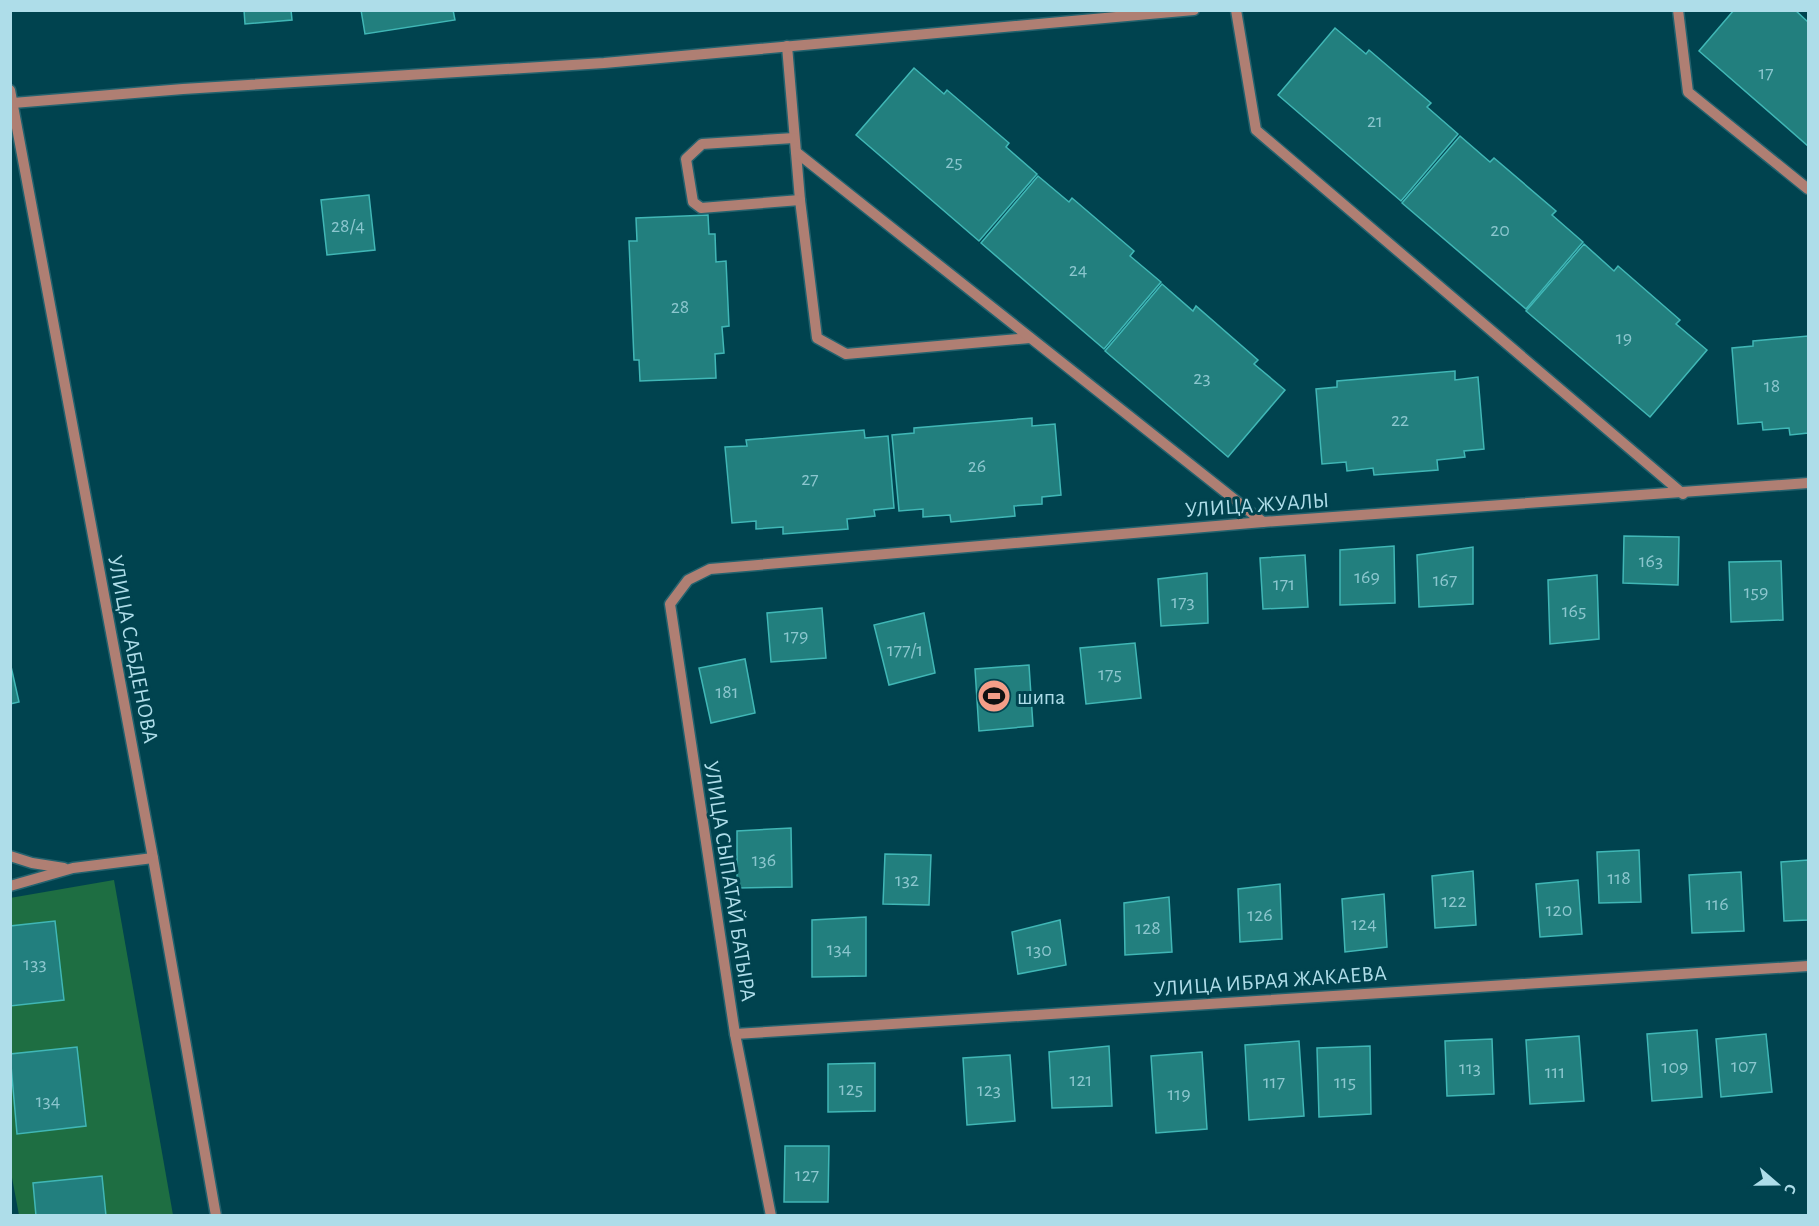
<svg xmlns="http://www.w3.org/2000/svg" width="1819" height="1226" font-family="'Alegreya Sans',sans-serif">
<rect width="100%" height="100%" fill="#00434f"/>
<polygon fill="#1e6e42" points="114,880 173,1215 19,1215 10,1167 10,898"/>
<g fill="#227f7e" stroke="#40b7b6" stroke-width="1.5">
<polygon points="244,10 291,10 292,20 245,24"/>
<polygon points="361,10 453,10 455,20 365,34"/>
<polygon points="1734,10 1795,10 1808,22 1808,146 1699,51"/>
<polygon points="1335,28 1366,54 1369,50 1431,103 1427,107 1458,134 1401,201 1278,95"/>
<polygon points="914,68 944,94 947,90 1009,143 1006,147 1037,174 979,241 856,135"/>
<polygon points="1460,136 1490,162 1494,158 1556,211 1552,215 1583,242 1526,309 1402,203"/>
<polygon points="1038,176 1069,202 1072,198 1134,251 1130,256 1161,282 1104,349 981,243"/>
<polygon points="369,195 375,250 327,255 321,200"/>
<polygon points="708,215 709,234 715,234 716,262 726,261 729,326 722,327 724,353 715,354 716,378 640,381 639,360 634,360 629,241 637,241 636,218"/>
<polygon points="1584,244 1614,271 1618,266 1680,320 1676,324 1707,350 1650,417 1526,311"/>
<polygon points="1162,284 1193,311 1196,306 1258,360 1254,364 1285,390 1228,457 1105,351"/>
<polygon points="1808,336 1808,433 1790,435 1789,428 1763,430 1762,422 1738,424 1732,348 1753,346 1753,341"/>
<polygon points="1455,371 1455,380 1478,377 1484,449 1464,451 1465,457 1437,460 1438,470 1374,475 1373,468 1347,471 1346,462 1322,464 1316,389 1337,387 1337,381"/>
<polygon points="1032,418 1032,426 1055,424 1061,495 1042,497 1042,504 1014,506 1015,516 951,522 950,515 923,517 923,509 899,511 892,435 914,433 914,428"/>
<polygon points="864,430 865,438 888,436 894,508 874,510 875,516 847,519 848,529 783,534 783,527 756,529 756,521 732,523 725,447 747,446 746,440"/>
<polygon points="1624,536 1679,537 1678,585 1623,583"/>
<polygon points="1394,546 1395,603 1340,605 1340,550"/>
<polygon points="1473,547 1473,604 1419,607 1417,555"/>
<polygon points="1305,555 1308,607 1263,609 1260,558"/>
<polygon points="1781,561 1783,620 1731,622 1729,562"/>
<polygon points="1207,573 1208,623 1161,626 1158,579"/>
<polygon points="1597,575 1599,639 1550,644 1548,580"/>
<polygon points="822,608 826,658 771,662 767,613"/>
<polygon points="924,613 935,673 889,685 874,625"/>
<polygon points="1135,643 1141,698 1086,704 1080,648"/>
<polygon points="745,659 755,713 711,723 699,668"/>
<polygon points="10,662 19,702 10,704"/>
<polygon points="1029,665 1033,726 979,731 975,669"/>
<polygon points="791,828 792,887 737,888 737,831"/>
<polygon points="1639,850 1641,902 1599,903 1597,852"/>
<polygon points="885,854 931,855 929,905 883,904"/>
<polygon points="1808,860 1808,920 1784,921 1781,862"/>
<polygon points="1473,871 1476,925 1435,928 1432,876"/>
<polygon points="1741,872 1744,931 1692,933 1689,875"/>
<polygon points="1578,880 1582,934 1540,937 1536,884"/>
<polygon points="1280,884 1282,939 1240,942 1238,889"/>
<polygon points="1384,894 1387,947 1345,952 1342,899"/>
<polygon points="1169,897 1172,952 1125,955 1124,903"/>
<polygon points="866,917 866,976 812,977 812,920"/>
<polygon points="1060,920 1066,965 1018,974 1012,932"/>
<polygon points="55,921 64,1000 10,1006 10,926"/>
<polygon points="1697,1030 1702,1097 1652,1101 1647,1034"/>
<polygon points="1766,1034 1772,1092 1721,1097 1716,1039"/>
<polygon points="1579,1036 1584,1101 1530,1104 1526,1040"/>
<polygon points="1492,1039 1494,1094 1447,1096 1445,1041"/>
<polygon points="1299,1041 1304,1116 1249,1120 1245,1045"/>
<polygon points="1109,1046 1112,1106 1052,1108 1049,1052"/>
<polygon points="1370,1046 1371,1114 1319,1117 1317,1048"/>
<polygon points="77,1047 86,1126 17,1134 10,1054"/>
<polygon points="1202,1052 1207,1129 1156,1133 1151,1056"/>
<polygon points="1010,1055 1015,1121 967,1125 963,1058"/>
<polygon points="875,1063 875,1111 828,1112 828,1064"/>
<polygon points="785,1146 829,1146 828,1202 784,1202"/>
<polygon points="102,1176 106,1216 36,1216 33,1183"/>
</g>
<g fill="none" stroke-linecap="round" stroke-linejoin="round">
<defs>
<g id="minor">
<polyline points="1236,10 1256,130 1683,494"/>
<polyline points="1678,10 1688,92 1808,189"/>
<polyline points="787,46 800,200 817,338 846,354 1030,338"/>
<polyline points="10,90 153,858 216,1216"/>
<polyline points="13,103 183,89 604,63 1194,10"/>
<polyline points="794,138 702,144 686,159 693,202 701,208 800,200"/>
<polyline points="796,152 1263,522"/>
<polyline points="10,856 32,863 64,868"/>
<polyline points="10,886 73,868 153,858"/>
<polyline points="735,1034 1808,966"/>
<polyline points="771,1216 735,1034 670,604 688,580 710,569 1263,522 1808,483"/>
</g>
</defs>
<use href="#minor" stroke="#23626e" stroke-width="13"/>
<use href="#minor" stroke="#af7f73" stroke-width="10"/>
</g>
<defs>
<symbol id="stadium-disc" viewBox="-11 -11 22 22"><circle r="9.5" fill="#f49e88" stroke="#00434f"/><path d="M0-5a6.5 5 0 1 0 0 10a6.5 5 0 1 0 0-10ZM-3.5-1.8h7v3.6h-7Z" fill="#111"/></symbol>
</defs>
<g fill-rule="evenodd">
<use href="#stadium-disc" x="975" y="677" width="38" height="38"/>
</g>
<g text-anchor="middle" stroke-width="6" stroke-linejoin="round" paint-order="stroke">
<g font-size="20" fill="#8bc6ce">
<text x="1766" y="79">17</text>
<text x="1375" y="127">21</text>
<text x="954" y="168">25</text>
<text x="348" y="232">28/4</text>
<text x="1500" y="236">20</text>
<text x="1078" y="276">24</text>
<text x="680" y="313">28</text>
<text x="1624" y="344">19</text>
<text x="1202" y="384">23</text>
<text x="1772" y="392">18</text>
<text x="1400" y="426">22</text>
<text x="977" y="472">26</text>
<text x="810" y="485">27</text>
<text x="1651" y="567">163</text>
<text x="1367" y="583">169</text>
<text x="1445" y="586">167</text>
<text x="1284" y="590">171</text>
<text x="1756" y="598">159</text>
<text x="1183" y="608">173</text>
<text x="1574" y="617">165</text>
<text x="796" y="642">179</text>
<text x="905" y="656">177/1</text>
<text x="1110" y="680">175</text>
<text x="727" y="698">181</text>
<text x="764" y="866">136</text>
<text x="1619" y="884">118</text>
<text x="907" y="886">132</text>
<text x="1454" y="907">122</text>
<text x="1717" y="910">116</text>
<text x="1559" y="916">120</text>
<text x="1260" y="921">126</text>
<text x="1364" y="930">124</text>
<text x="1148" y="934">128</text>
<text x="839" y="955">134</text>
<text x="1039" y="956">130</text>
<text x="35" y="970">133</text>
<text x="1744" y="1072">107</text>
<text x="1675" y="1073">109</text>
<text x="1470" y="1074">113</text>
<text x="1555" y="1078">111</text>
<text x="1081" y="1086">121</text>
<text x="1274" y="1088">117</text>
<text x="1345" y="1088">115</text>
<text x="851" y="1095">125</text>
<text x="989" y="1096">123</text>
<text x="1179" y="1100">119</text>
<text x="48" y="1107">134</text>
<text x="807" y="1181">127</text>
</g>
<g font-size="22" fill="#aedde9" stroke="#00434f">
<text transform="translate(1257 504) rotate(-4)" y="8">УЛИЦА ЖУАЛЫ</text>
<text transform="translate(134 649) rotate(79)" y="8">УЛИЦА САБДЕНОВА</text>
<text transform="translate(731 881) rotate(81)" y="8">УЛИЦА СЫПАТАЙ БАТЫРА</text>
<text transform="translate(1270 980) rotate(-4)" y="8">УЛИЦА ИБРАЯ ЖАКАЕВА</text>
</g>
<g font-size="22" fill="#aedde9" stroke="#00434f" text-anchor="start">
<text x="1017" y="704">шипа</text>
</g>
</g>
<rect width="1819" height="1226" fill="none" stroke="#aedde9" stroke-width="24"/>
<g transform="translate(1777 1184) rotate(110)" stroke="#00434f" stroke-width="4.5" paint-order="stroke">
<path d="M0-4.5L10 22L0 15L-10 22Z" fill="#aedde9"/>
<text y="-9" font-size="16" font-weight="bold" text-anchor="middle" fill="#aedde9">С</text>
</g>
</svg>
